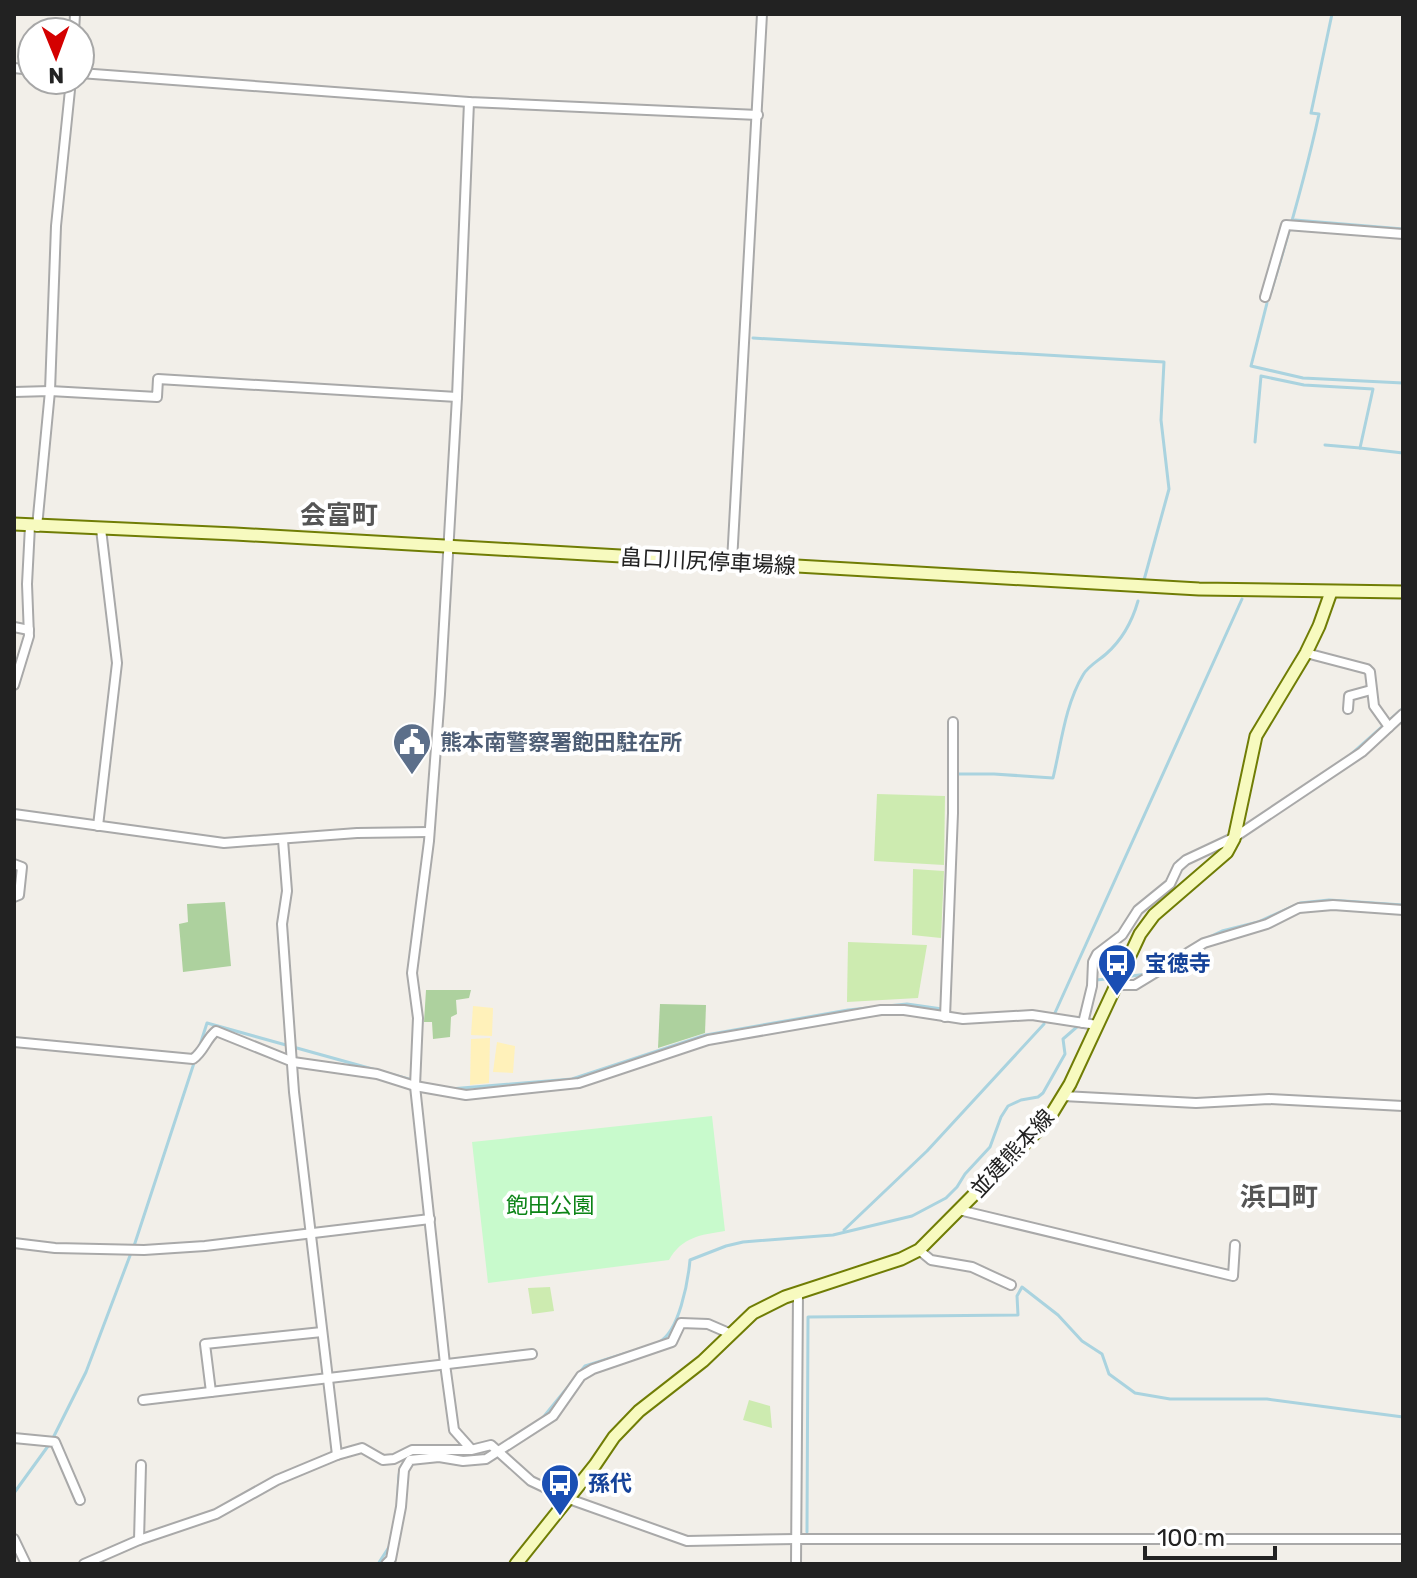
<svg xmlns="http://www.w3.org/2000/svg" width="1417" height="1578" font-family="Rubik,'Noto Sans JP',sans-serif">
<rect width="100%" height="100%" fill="#f2efe9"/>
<g fill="#cdebb0">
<polygon points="877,794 945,796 944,865 874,861"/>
<polygon points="913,869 944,871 941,938 912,935"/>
<polygon points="848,942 927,945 918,998 847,1002"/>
<polygon points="550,1287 554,1311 532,1314 528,1288"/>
<polygon points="749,1400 770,1406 772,1428 743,1420"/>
</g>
<g fill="#add19e">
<polygon points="225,902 231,966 183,972 179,924 188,922 187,904"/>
<polygon points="426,990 471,990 469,998 456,1000 457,1014 451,1017 450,1037 433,1039 432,1022 424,1022"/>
<polygon points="660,1004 706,1005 705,1033 658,1048"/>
</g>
<g fill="#fff1ba">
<polygon points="473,1006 493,1008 492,1036 471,1035"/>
<polygon points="490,1038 489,1083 470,1085 471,1039"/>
<polygon points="497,1042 515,1046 513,1073 493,1072"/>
</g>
<path fill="#c8facc" d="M712,1116L725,1231C700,1235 682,1237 669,1260L488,1283L472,1142Z"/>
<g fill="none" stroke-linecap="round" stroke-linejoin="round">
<g stroke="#aad3df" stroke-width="3">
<polyline points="1295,220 1403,229"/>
<path d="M1271,292C1289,233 1306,174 1319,114L1311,113L1332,14"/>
<polyline points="1267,303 1251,366 1303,378 1403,383"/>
<polyline points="753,338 1164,362 1161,420 1169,489 1144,580"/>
<polyline points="1255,442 1261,376 1304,385 1373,389 1360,448 1403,453"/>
<polyline points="1325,445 1360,448"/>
<polyline points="1349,756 1403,708"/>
<path d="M956,774H994L1053,778C1061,745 1065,705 1083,675C1088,666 1098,661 1106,654C1122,640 1132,622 1138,601"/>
<polyline points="1169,877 1178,861 1183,859"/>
<polyline points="1205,939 1222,931 1258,922 1300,903 1329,900 1403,905"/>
<polyline points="1103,945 1120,931 1134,909"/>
<polyline points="1171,959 1198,942"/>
<polyline points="1124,977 1147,974"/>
<polyline points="1096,980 1116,978"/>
<polyline points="1054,1015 1242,599"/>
<polyline points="200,1045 207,1023 412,1080"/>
<polyline points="450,1089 572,1079 706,1035 848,1010 907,1004 942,1009"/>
<polyline points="844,1230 927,1151 1044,1024"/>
<polyline points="134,1246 195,1060"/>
<path d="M659,1342C679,1332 688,1282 690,1260L726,1246L743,1242L833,1235L912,1216L946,1198L957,1187L965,1174L990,1147L1001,1117L1008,1106L1021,1100L1038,1097L1043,1093L1065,1054L1063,1039L1078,1026"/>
<polyline points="541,1420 585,1366 630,1352"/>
<polyline points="511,1439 524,1430"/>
<polyline points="444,1454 480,1456"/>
<polyline points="14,1493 51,1442 86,1372 131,1253"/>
<path d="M398,1498C399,1465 397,1457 432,1454"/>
<polyline points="807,1532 808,1317 1018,1315 1017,1296 1022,1287 1058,1315 1082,1341 1102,1354 1109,1374 1135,1393 1170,1399 1267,1399 1403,1417"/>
<polyline points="378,1564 391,1544"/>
</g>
<defs>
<g id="street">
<polyline points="74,32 75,14"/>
<polyline points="14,68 32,70"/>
<polyline points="80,73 469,102 758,115"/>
<polyline points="469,102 457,397 440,694 429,841 412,973 418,1018 415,1086 445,1364 454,1430 471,1449"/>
<polyline points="1265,297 1286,225 1403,234"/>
<polyline points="14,392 50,391 157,397 158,379 457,397"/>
<polyline points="37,527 50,391 56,226 71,80"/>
<polyline points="732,562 762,14"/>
<polyline points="14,627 29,630"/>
<polyline points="1306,653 1367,669 1370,672 1374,706 1389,727"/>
<polyline points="14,685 29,636 27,584 30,526"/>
<polyline points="1348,709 1349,696 1371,690"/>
<polyline points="14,814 224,843 357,833 429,832"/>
<polyline points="98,826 117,663 101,529"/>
<polyline points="283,840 287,891 282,924 294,1092 337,1455"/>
<polyline points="14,864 22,867 19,895 14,897"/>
<polyline points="1115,985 1135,985 1204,943 1267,924 1299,908 1333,905 1403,910"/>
<polyline points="945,1017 953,813 953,722"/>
<polyline points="1083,1023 1092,986 1093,962 1097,954 1122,935 1138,910 1170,884 1178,867 1186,860 1235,837 1362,752 1403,714"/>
<path d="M14,1042L193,1059C204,1051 206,1039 216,1031L293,1062L377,1074L415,1086L466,1095L579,1083L708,1040L881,1010H904L963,1019L1032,1015L1097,1025"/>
<polyline points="1063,1096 1196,1103 1269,1099 1403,1106"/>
<polyline points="959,1210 1233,1276 1235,1245"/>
<polyline points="14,1243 55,1248 144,1250 205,1246 430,1219"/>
<polyline points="919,1250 931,1260 972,1267 1011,1285"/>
<polyline points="211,1392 205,1344 322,1332"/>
<polyline points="143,1400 532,1354"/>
<polyline points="14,1438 55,1442 80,1500"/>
<polyline points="14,1539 26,1564"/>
<polyline points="139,1540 141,1465"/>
<polyline points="84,1564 139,1540 216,1514 277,1480 337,1455 362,1448 383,1460 394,1459 412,1450 471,1450 491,1445 531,1481 569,1499 687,1541 796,1539 1403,1539"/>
<polyline points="386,1564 391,1559 401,1507 404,1470 410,1460 439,1457 463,1461 486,1459 553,1416 581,1376 593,1369 672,1342 681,1323 708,1324 731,1334"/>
<polyline points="796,1564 798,1293"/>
</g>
<g id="secondary">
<polyline points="14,524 235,534 1199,589 1403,592"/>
<polyline points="516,1564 595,1465 614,1437 639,1411 703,1361 753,1313 785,1297 901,1259 919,1250 1048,1120 1070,1084 1140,934 1154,915 1227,852 1234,839 1256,736 1306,653 1319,626 1331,592"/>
</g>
</defs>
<use href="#street" stroke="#a9a9a9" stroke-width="12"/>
<use href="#secondary" stroke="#707d05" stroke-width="15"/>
<use href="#street" stroke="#fff" stroke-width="8"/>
<use href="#secondary" stroke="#f7fabf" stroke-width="11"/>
</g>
<defs>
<symbol id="civic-pin" viewBox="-11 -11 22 30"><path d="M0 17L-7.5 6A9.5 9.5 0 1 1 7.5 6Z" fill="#5c6f8a" stroke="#fff"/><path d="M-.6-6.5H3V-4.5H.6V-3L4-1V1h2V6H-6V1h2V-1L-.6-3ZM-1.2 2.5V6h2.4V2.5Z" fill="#fff"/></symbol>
<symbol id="bus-pin" viewBox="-11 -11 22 30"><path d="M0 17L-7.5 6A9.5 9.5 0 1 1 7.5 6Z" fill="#1a4fb4" stroke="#fff"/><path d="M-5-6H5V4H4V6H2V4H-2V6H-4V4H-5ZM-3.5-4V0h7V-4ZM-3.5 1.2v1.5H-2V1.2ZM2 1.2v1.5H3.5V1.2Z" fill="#fff"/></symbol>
</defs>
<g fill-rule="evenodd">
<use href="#civic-pin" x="390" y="720" width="44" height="60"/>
<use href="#bus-pin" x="1095" y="941" width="44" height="60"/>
<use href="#bus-pin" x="538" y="1461" width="44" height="60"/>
</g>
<g text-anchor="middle" stroke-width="8" stroke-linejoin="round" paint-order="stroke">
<g font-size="22" fill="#222" stroke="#fff">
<text transform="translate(708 561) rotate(3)" y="8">畠口川尻停車場線</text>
<text transform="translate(1012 1153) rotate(-47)" y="8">並建熊本線</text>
</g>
<g font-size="22" font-weight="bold" fill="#4e5e75" stroke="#fff" text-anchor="start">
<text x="440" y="750">熊本南警察署飽田駐在所</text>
</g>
<g font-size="22" font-weight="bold" fill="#164399" stroke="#fff" text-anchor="start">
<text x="1145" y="971">宝徳寺</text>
<text x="588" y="1491">孫代</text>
</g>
<g font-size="22" fill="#0c8416" stroke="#fff">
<text x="550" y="1213">飽田公園</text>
</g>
<g font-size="26" font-weight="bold" fill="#555" stroke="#fff">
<text x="339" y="524">会富町</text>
<text x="1279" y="1206">浜口町</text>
</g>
</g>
<rect width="1417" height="1578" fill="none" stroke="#222222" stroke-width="32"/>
<g transform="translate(56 56) rotate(179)"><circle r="38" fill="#ffffff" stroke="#a7a7a7" stroke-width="2"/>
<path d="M0-6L14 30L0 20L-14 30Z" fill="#d40000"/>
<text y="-12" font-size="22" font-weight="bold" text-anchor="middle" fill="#222222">N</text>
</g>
<path d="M1145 1546v12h130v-12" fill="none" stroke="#222222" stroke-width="4"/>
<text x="1157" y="1546" font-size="24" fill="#222222" stroke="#ffffff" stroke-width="6" paint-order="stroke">100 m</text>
</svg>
